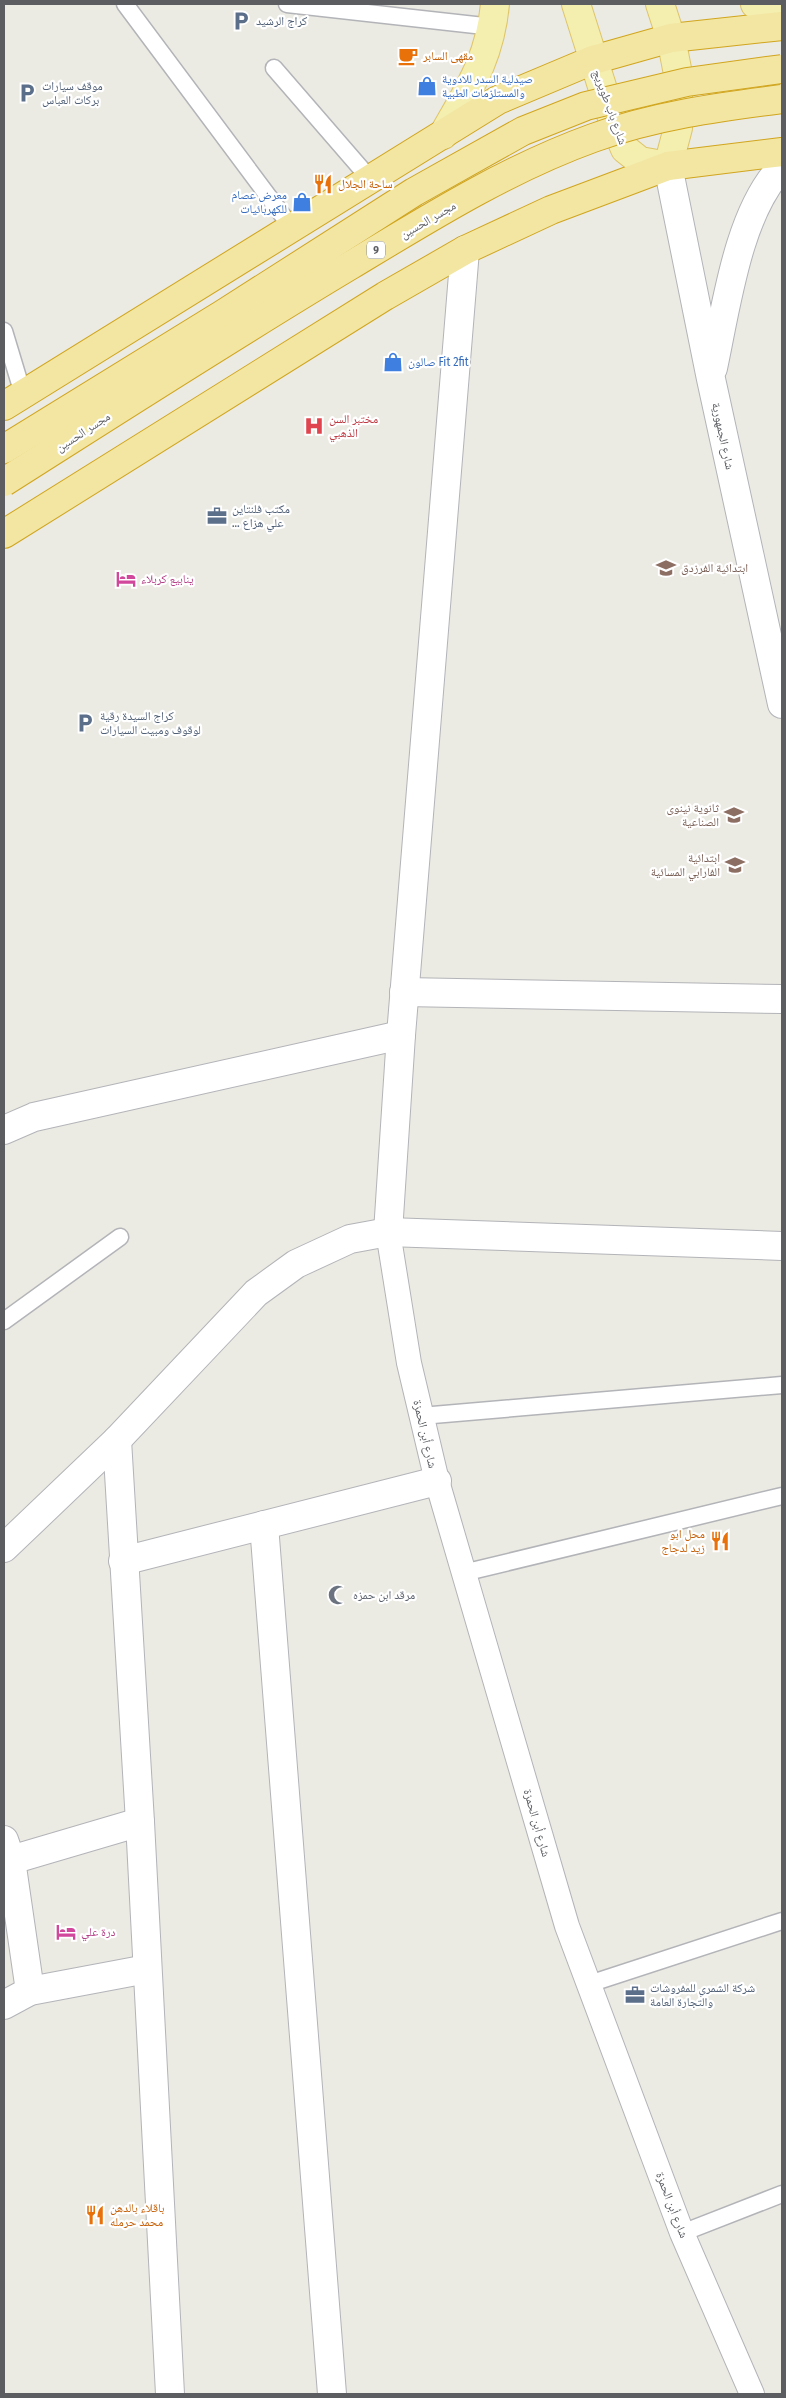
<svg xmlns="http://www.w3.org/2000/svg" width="786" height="2398" font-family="'Fira Sans Condensed','Noto Naskh Arabic',sans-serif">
<rect width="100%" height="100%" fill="#ebeae3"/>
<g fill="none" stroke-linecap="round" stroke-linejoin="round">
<defs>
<g id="service">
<polyline points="125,4 292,228"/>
<polyline points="287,4 493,27"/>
<polyline points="274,68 371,180"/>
<polyline points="4,331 23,394"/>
<polyline points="4,1321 120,1237"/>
<polyline points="421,1416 782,1385"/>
<polyline points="463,1573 782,1496"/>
<polyline points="589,1984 782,1921"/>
<polyline points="682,2233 782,2194"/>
</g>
<polyline id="pedestrian" points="388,1232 409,1363 437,1481 567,1926 682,2233 752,2394"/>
<g id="minor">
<polyline points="404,992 782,999"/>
<polyline points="4,1130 34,1117 401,1035"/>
<polyline points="388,1232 401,1035 465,250"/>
<polyline points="117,1440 140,1822 170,2394"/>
<polyline points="264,1525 332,2394"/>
<polyline points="123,1561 437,1481"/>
<polyline points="4,1840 11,1860 30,1991"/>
<polyline points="4,1864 11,1860 140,1822"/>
<polyline points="4,2005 30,1991 147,1969"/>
</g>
<polyline id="tertiary" points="4,1548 117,1440 256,1293 296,1264 350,1239 388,1232 782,1246"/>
<g id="secondary">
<polyline points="668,166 711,379 782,704"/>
<path d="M713,368C726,308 738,212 782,167"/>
</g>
<g id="primary">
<polyline points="576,4 612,118 625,149 640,161 668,166 678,128 678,74 671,38 660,4"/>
<polyline points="755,4 782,16"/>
<path d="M443,135C469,89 490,58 495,4"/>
</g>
<g id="trunk">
<polyline points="4,406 498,100 593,60 671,38 782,26"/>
<polyline points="4,534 385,296 465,250 551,210 668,166 782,152"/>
</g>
</defs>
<use href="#service" stroke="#b3b4b8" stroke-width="19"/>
<use href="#pedestrian" stroke="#b3b4b8" stroke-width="26"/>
<use href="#minor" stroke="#b3b4b8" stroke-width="30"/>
<use href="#tertiary" stroke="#b3b4b8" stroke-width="30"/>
<use href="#secondary" stroke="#b2b4b8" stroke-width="30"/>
<use href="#primary" stroke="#dec569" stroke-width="30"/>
<use href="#trunk" stroke="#d1a51d" stroke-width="30"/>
<use href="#service" stroke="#fff" stroke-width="16"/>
<use href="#pedestrian" stroke="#fff" stroke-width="24"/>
<use href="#minor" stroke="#fff" stroke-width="28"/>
<use href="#tertiary" stroke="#fff" stroke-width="28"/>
<use href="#secondary" stroke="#fff" stroke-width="28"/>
<use href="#primary" stroke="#f4eeaf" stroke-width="28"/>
<use href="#trunk" stroke="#f2e6a2" stroke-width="28"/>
<defs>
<g id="trunk-bridge">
<polyline points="4,449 223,314 414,192 523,131 586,106 687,82 782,69"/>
<path d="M4,482C119,409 234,335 351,265C429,218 507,169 593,138C653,116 718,107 782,99"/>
</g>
</defs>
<use href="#trunk-bridge" stroke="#d1a51d" stroke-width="30" stroke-linecap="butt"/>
<use href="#trunk-bridge" stroke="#f2e6a2" stroke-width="28"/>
</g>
<defs>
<symbol id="parking-bare" viewBox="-9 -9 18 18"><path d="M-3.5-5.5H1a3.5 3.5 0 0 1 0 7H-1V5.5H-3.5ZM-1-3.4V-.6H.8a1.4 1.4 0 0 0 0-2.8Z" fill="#5c6f8a" stroke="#fff" stroke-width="2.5" paint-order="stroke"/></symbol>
<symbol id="cafe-bare" viewBox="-9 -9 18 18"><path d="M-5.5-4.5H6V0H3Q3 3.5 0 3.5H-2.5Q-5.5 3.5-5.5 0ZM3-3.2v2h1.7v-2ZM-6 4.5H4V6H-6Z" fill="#e8710a" stroke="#fff" stroke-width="2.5" paint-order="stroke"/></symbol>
<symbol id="shop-bare" viewBox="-9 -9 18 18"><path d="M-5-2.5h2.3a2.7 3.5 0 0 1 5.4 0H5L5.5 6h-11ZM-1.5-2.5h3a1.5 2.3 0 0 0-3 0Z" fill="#3f7fe0" stroke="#fff" stroke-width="2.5" paint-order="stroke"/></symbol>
<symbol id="restaurant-bare" viewBox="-9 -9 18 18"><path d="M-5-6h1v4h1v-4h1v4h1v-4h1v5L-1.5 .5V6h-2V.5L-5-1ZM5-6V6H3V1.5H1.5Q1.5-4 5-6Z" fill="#e8710a" stroke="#fff" stroke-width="2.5" paint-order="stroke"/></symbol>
<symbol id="hospital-bare" viewBox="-9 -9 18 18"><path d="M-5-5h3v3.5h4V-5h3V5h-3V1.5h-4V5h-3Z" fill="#e0444e" stroke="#fff" stroke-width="2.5" paint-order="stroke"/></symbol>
<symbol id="office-bare" viewBox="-9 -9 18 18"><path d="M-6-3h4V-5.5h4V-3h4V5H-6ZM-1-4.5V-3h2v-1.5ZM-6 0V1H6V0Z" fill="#5c6f8a" stroke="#fff" stroke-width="2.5" paint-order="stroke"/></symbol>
<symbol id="school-bare" viewBox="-9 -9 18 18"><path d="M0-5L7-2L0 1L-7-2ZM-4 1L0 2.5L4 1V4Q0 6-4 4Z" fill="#8d6e63" stroke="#fff" stroke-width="2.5" paint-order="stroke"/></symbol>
<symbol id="hotel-bare" viewBox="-9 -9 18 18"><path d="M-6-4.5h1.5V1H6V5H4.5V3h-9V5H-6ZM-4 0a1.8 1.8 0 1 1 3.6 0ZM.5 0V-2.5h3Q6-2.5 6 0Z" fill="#d1479c" stroke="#fff" stroke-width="2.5" paint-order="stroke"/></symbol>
<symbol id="mosque-bare" viewBox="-9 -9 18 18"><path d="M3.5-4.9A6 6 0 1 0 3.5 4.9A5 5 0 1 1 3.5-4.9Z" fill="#6b7280" stroke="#fff" stroke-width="2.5" paint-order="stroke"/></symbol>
</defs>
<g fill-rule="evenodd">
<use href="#parking-bare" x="227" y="7" width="28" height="28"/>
<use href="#cafe-bare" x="394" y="42" width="28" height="28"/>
<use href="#shop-bare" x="413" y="72" width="28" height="28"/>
<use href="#parking-bare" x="13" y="79" width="28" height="28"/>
<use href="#restaurant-bare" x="309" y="170" width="28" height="28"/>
<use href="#shop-bare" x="288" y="188" width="28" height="28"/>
<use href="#shop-bare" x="379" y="348" width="28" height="28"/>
<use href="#hospital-bare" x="300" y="412" width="28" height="28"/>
<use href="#office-bare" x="203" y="502" width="28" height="28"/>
<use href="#school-bare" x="652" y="554" width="28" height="28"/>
<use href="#hotel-bare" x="112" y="565" width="28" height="28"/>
<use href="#parking-bare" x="71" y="709" width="28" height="28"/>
<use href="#school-bare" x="720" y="801" width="28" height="28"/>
<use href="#school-bare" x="721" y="851" width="28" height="28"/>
<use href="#restaurant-bare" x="706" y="1527" width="28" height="28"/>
<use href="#mosque-bare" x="324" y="1581" width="28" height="28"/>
<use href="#hotel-bare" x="52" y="1918" width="28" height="28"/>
<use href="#office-bare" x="621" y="1981" width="28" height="28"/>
<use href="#restaurant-bare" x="81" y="2201" width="28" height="28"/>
</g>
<g text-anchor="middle" stroke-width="4.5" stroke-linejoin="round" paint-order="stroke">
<rect fill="#fff" stroke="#8c8e90" stroke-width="1" x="367" y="241.5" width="18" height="17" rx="4"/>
<g font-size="11" font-weight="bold" fill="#5b5d61">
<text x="376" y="254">9</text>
</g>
<g font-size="12" fill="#4e5e75" stroke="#fff" text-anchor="start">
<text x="256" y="25">كراج الرشيد</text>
<text x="42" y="90">موقف سيارات<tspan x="42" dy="14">بركات العباس</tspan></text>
<text x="232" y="513">مكتب فلنتاين<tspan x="232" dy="14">... علي هزاع</tspan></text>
<text x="100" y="720">كراج السيدة رقية<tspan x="100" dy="14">لوقوف ومبيت السيارات</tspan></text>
<text x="650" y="1992">شركة الشمري للمفروشات<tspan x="650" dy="14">والتجارة العامة</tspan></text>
</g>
<g font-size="12" fill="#c56008" stroke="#fff" text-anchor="start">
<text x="423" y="60">مقهى السابر</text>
<text x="338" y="188">ساحة الجلال</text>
<text x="705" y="1538" text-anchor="end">محل ابو<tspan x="705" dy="14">زيد لدجاج</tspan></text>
<text x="110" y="2212">باقلاء بالدهن<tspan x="110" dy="14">محمد حرمله</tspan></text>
</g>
<g font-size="12" fill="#366cbe" stroke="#fff" text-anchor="start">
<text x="442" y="83">صيدلية السدر للادوية<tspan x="442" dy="14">والمستلزمات الطبية</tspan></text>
<text x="287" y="199" text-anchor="end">معرض عصام<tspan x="287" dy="14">للكهربائيات</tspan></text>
<text x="408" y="366">صالون Fit 2fit</text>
</g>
<g font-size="12" fill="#5b5d61" stroke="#fff">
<text transform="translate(610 107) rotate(70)" y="4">شارع باب طويريج</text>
<text transform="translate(428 220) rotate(-30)" y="4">مجسر الحسين</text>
<text transform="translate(83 432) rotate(-33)" y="4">مجسر الحسين</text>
<text transform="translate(723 436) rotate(78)" y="4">شارع الجمهورية</text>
<text transform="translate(425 1434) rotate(77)" y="4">شارع أبن الحمزة</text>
<text transform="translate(537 1823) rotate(74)" y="4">شارع أبن الحمزة</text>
<text transform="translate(672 2205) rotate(69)" y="4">شارع أبن الحمزة</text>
</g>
<g font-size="12" fill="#be3a42" stroke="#fff" text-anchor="start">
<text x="329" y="423">مختبر السن<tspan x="329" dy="14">الذهبي</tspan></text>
</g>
<g font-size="12" fill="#785e54" stroke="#fff" text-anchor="end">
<text x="681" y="572" text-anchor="start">ابتدائية الفرزدق</text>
<text x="719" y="812">ثانوية نينوى<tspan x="719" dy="14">الصناعية</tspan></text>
<text x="720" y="862">ابتدائية<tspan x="720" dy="14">الفارابي المسائية</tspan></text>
</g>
<g font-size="12" fill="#b23c85" stroke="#fff" text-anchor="start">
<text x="141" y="583">ينابيع كربلاء</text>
<text x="81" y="1936">درة علي</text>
</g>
<g font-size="12" fill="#5b616d" stroke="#fff" text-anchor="start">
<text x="353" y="1599">مرقد ابن حمزه</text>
</g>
</g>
<rect width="786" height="2398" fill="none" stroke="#5b5d61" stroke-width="10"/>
</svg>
